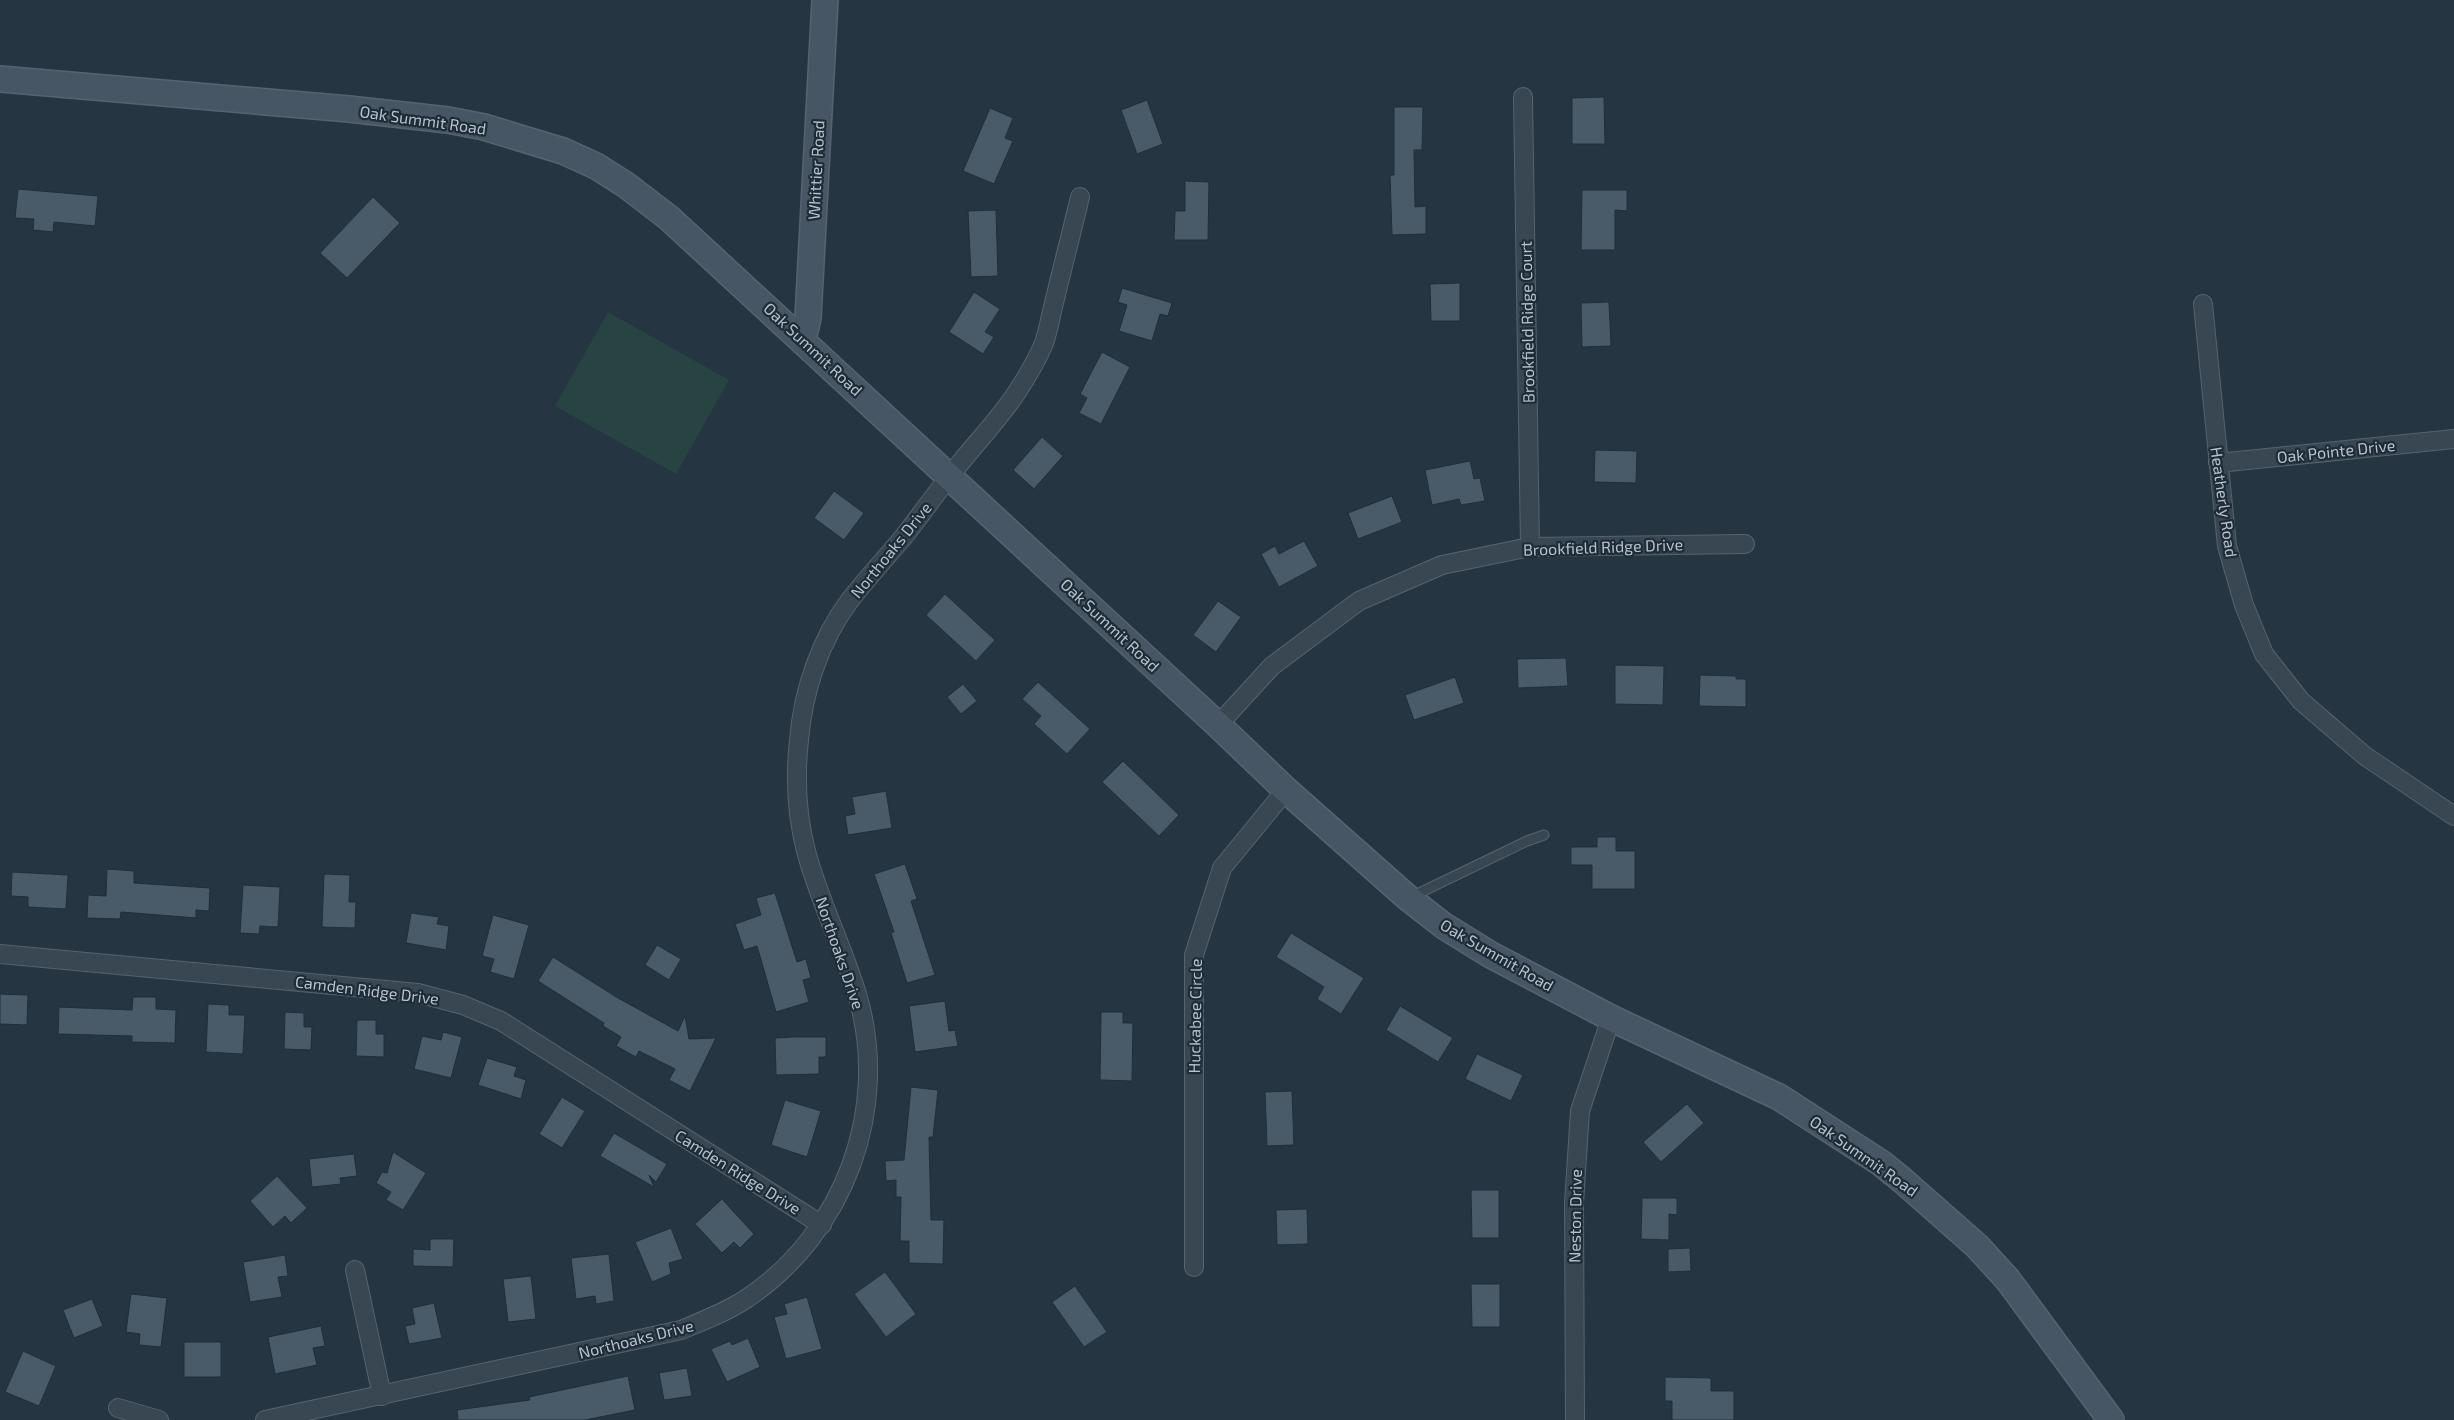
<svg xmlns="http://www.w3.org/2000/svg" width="2454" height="1420" font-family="'Exo 2',sans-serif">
<rect width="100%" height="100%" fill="#253542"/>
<polygon fill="#274342" points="608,312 729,380 676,474 555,406"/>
<g fill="#495b68" stroke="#202e39">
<polygon points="1604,97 1605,144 1572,144 1572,98"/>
<polygon points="1147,100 1163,144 1137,154 1121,110"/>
<polygon points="1394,107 1423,107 1422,150 1414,150 1415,207 1426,206 1426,234 1392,235 1390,175 1394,175"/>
<polygon points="990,108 1013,118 1005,138 1013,141 994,184 963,171"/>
<polygon points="1185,181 1209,182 1208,240 1174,240 1175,211 1185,211"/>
<polygon points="18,189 98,196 95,226 54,222 53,232 33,230 34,219 15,218"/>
<polygon points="1582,190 1627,190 1627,211 1615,210 1615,250 1581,250"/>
<polygon points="373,197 400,223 347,278 320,253"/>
<polygon points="996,210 998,276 971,277 968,211"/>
<polygon points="1460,283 1460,321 1431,321 1430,284"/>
<polygon points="1122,288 1172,303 1168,316 1160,314 1152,341 1119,331 1127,305 1118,302"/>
<polygon points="974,292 1000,309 985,332 994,337 983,354 949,332"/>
<polygon points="1609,302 1611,346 1582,347 1581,303"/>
<polygon points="1102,352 1130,367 1101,424 1079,413 1087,398 1080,394"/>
<polygon points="1042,437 1063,456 1034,489 1013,470"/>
<polygon points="1595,450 1637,451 1636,483 1594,482"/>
<polygon points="1470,461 1474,479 1480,478 1485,501 1461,505 1459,499 1432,505 1425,470"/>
<polygon points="834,491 864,513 844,540 814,518"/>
<polygon points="1392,496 1402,522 1358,539 1348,513"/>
<polygon points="1304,541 1318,566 1279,587 1261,554 1275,546 1279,554"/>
<polygon points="945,594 995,640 976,661 926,615"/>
<polygon points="1218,601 1241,617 1216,652 1193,635"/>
<polygon points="1566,658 1568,686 1518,688 1517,659"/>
<polygon points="1615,665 1664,666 1663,705 1615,704"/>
<polygon points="1700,675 1736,676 1736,679 1746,679 1746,707 1699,706"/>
<polygon points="1455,677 1464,703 1414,720 1405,695"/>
<polygon points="1038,682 1090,729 1067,754 1034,724 1041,716 1022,699"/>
<polygon points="963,684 977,701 961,714 947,697"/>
<polygon points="1123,761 1179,815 1159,836 1102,782"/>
<polygon points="886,791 892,828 848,835 845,816 855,814 852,797"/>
<polygon points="1597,837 1616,837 1616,851 1635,851 1635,889 1592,889 1592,865 1571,865 1571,847 1597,847"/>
<polygon points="905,864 917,899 911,901 935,975 907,983 891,933 894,932 874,874"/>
<polygon points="107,869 134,871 134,883 210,888 209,911 196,910 196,918 121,912 120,919 87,918 88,895 106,896"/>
<polygon points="12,872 68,875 66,909 28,907 28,897 11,896"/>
<polygon points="324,874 350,875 349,902 356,902 355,928 322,927"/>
<polygon points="243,885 280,887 278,927 260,926 259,934 240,933"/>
<polygon points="775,893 797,962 806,959 811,978 803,980 809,1002 776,1012 757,946 744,950 735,924 761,915 756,898"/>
<polygon points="411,913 439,917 437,924 449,926 446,950 406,943"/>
<polygon points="493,915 529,925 514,979 490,972 494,959 482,956"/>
<polygon points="1291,933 1364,978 1341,1014 1317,999 1324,987 1276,957"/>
<polygon points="657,945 681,959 669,980 645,965"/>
<polygon points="553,957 618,998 678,1031 685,1016 689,1039 716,1038 690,1091 669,1080 675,1069 639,1051 636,1057 616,1046 621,1037 603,1026 604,1023 538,981"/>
<polygon points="0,994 28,995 27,1025 0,1024"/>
<polygon points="133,997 156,997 156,1009 176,1010 175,1043 132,1042 132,1036 58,1034 59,1007 132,1010"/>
<polygon points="945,1001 949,1031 955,1030 958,1046 915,1052 909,1006"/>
<polygon points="208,1004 229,1005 229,1015 245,1015 243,1054 206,1052"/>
<polygon points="1400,1006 1453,1038 1438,1062 1386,1030"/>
<polygon points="285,1012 304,1013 304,1027 312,1027 311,1050 284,1049"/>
<polygon points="1101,1012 1123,1012 1123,1023 1133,1023 1132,1081 1100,1080"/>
<polygon points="357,1020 376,1020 376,1034 384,1034 384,1057 356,1056"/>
<polygon points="443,1032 462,1037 451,1078 414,1069 422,1036 441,1040"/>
<polygon points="794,1037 826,1037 826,1057 819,1057 819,1074 776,1075 775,1038"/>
<polygon points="1477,1054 1523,1075 1511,1101 1465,1079"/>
<polygon points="487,1058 517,1067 514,1076 526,1080 521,1099 478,1085"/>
<polygon points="911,1087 938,1090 933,1137 929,1137 931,1220 944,1220 943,1264 909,1263 909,1241 900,1241 901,1197 896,1197 896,1180 886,1181 885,1161 904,1160"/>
<polygon points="1292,1091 1294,1145 1267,1146 1265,1092"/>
<polygon points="562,1097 585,1111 562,1148 539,1134"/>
<polygon points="785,1100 821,1111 807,1157 771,1145"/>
<polygon points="1687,1104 1704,1123 1661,1162 1643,1142"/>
<polygon points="614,1133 667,1164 656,1182 649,1175 654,1187 600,1156"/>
<polygon points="393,1152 426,1173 403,1210 386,1200 391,1192 376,1183 382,1172 387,1173"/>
<polygon points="354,1154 357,1176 340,1178 341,1184 312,1187 309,1159"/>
<polygon points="277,1176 307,1208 291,1223 285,1216 273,1227 250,1201"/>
<polygon points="1471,1190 1499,1190 1499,1238 1472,1238"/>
<polygon points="1642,1198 1677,1198 1677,1215 1669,1214 1669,1240 1641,1239"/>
<polygon points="722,1199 754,1234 740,1248 734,1242 722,1253 695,1224"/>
<polygon points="1307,1209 1308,1244 1277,1245 1276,1210"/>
<polygon points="671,1228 683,1259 669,1263 671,1274 652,1282 635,1242"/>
<polygon points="430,1239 454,1239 453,1267 413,1266 413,1249 430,1250"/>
<polygon points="1690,1248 1691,1271 1668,1272 1668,1249"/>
<polygon points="609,1254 614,1301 596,1304 595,1296 576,1299 571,1258"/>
<polygon points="285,1255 288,1276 278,1277 282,1297 250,1302 243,1262"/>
<polygon points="885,1272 916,1314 886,1337 854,1294"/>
<polygon points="531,1276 536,1319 508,1322 503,1279"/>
<polygon points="1471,1284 1500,1284 1500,1327 1472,1327"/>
<polygon points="1075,1286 1107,1332 1084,1347 1052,1302"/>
<polygon points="131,1294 167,1298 161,1347 139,1345 140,1334 126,1332"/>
<polygon points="807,1297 822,1349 786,1359 774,1317 787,1314 784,1304"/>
<polygon points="92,1299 103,1326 74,1338 63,1310"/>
<polygon points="434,1303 442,1338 409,1344 405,1326 415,1324 412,1308"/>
<polygon points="321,1326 325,1346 313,1348 317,1365 275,1374 268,1337"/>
<polygon points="748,1338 760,1367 727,1382 711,1349 730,1341 732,1345"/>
<rect x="184" y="1342" width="37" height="35"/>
<polygon points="23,1351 56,1366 39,1406 5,1392"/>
<polygon points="687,1368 692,1396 664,1400 659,1373"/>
<polygon points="628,1376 635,1410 585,1420 458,1420 457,1410 530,1400 529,1397"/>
<polygon points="1665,1377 1711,1378 1711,1391 1734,1391 1734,1420 1672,1420 1672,1401 1665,1401"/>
</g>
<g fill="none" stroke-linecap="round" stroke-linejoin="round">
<defs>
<polyline id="lane" points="1411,897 1527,841 1544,835"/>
<g id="street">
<polyline points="1523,97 1530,547"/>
<polyline points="2203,304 2227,546 2244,605 2264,654 2301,701 2365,756 2454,816"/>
<polyline points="2218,463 2454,439"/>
<polyline points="1218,725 1272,666 1359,601 1442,565 1530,547 1745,544"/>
<polyline points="0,954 418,993 463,1005 501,1021 822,1225"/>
<polyline points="1194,1267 1194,955 1222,868 1286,790"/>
<polyline points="355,1270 382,1396"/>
<polyline points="118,1408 159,1420"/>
<path d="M265,1420L681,1330C703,1321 726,1312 746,1299C845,1233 891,1108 857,994C842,945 819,900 806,851C797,816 795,776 799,740C803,691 820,640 850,600C868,577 887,557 905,535C923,512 939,489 957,467C976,443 998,420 1015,395C1025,380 1037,360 1044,343C1049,329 1051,313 1055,299C1063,265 1072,231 1080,197"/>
<polyline points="1575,1420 1574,1203 1580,1111 1611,1018"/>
</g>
<g id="secondary">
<polyline points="0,79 349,109 448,120 484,127 563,151 596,166 626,185 669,218 1218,725 1286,790 1408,898 1444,926 1491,955 1611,1018 1779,1097 1881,1163 1902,1180 1977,1246 2008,1280 2111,1420"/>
<polyline points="803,340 808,318 825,0"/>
</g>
</defs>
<use href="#lane" stroke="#57646f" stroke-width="11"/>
<use href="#street" stroke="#57646f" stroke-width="20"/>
<use href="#secondary" stroke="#57646f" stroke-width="28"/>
<use href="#lane" stroke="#394752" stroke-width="9"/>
<use href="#street" stroke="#394752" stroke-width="18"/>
<use href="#secondary" stroke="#475665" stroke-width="25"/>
</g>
<g text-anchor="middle" stroke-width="4.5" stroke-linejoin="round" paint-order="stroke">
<g font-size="16" fill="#b6c1cc" stroke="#1e2c37">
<text transform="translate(423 120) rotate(8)" y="6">Oak Summit Road</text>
<text transform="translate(816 170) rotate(-87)" y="6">Whittier Road</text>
<text transform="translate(1527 322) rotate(-91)" y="6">Brookfield Ridge Court</text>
<text transform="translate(813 349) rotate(43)" y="6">Oak Summit Road</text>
<text transform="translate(2336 451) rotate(-6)" y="6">Oak Pointe Drive</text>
<text transform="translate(2224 502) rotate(82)" y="6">Heatherly Road</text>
<text transform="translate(1603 547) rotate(-2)" y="6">Brookfield Ridge Drive</text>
<text transform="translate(891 550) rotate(-51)" y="6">Northoaks Drive</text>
<text transform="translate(1110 625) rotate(43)" y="6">Oak Summit Road</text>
<text transform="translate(840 953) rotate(71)" y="6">Northoaks Drive</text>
<text transform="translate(1497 955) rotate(30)" y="6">Oak Summit Road</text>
<text transform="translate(367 990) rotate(7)" y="6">Camden Ridge Drive</text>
<text transform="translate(1195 1016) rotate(-89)" y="6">Huckabee Circle</text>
<text transform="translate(1864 1156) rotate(35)" y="6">Oak Summit Road</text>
<text transform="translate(738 1172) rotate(32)" y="6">Camden Ridge Drive</text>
<text transform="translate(1575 1216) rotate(-89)" y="6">Neston Drive</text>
<text transform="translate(636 1339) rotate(-14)" y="6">Northoaks Drive</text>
</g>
</g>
</svg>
